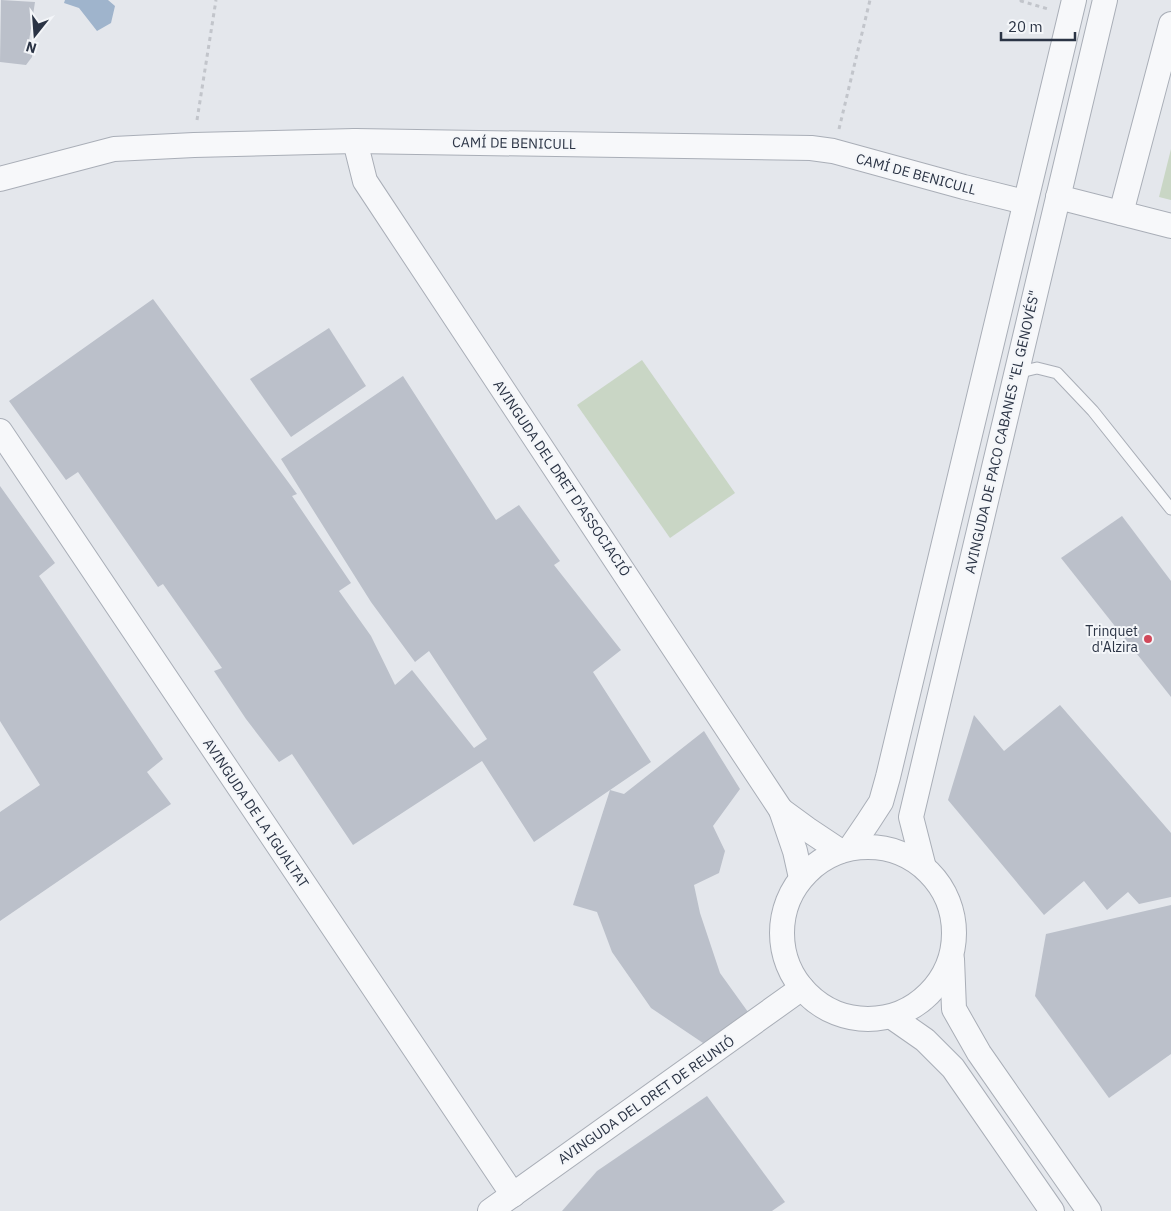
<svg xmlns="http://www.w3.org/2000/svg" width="1171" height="1211" font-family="'IBM Plex Sans',sans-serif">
<rect width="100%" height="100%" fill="#e4e7ec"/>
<g fill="#c9d6c5">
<polygon points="1171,149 1171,200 1159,197"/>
<polygon points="642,360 735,493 670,538 577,405"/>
</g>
<polygon fill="#9fb4cc" points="65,0 108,0 115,6 111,23 97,31 79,8 64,3"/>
<g fill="#bbc0ca">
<polygon points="1,0 35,2 29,41 33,48 32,57 26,65 0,62"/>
<polygon points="153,299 297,494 292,496 351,583 339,591 371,636 395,685 412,670 474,748 487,739 429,651 415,662 371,602 281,459 403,376 496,520 519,505 560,561 554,565 621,650 593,672 651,762 534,842 482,761 353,845 292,754 279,762 246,719 214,671 222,668 163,584 158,587 78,472 66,480 9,401"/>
<polygon points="329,328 366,386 291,437 250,379"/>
<polygon points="0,486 55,563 39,576 163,759 147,772 171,804 0,921 0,812 40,785 0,721"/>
<polygon points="1122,516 1171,581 1171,697 1061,558"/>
<polygon points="1060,705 1171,833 1171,897 1139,904 1128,892 1107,910 1084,881 1044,915 948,800 974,715 1004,751"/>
<polygon points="704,731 740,789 713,826 725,851 719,873 694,885 700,913 720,973 748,1012 706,1045 651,1008 612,952 597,912 573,905 610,790 624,794"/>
<polygon points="1171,905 1171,1054 1109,1098 1035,996 1046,934"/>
<polygon points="707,1096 785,1202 772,1211 562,1211 597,1171"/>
</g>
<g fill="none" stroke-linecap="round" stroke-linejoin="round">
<defs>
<polyline id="service" points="1016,373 1037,368 1057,373 1093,411 1171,509"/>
<g id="minor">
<polyline points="355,141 365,181 781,810 795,851 801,878"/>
<polyline points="0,179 114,149 194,145 355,141 811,148 833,151 964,187 1025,202"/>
<polyline points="1058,197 1171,226"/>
<polyline points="1121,213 1171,24"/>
<polyline points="0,431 513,1195"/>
<polyline points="781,810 807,829 840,851"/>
<circle cx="868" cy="933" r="86"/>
<polyline points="851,847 868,822 881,802 888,777 1074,0"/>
<polyline points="923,864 911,817 1105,0"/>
<polyline points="952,959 954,1009 979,1053 1089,1211"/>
<polyline points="892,1017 925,1040 953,1068 1052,1211"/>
<polyline points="490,1211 802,988"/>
</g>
</defs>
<use href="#service" stroke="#a9aeb7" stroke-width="13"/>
<use href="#minor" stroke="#a9aeb7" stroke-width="26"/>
<g stroke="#c2c5cb" stroke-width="3" stroke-dasharray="4 4" stroke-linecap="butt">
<polyline points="1021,0 1021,1 1048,9"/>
<polyline points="197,120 216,0"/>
<polyline points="839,129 870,0"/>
</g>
<use href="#service" stroke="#f7f8fa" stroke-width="11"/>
<use href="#minor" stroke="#f7f8fa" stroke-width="24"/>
</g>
<circle fill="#d1495b" stroke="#f4f6f9" stroke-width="2" cx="1148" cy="639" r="5"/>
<g text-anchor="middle" stroke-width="4" stroke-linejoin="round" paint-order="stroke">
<g font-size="14" fill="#2b3445" stroke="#f4f6f9">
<text transform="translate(514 143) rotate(1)" y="5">CAMÍ DE BENICULL</text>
<text transform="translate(916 174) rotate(15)" y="5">CAMÍ DE BENICULL</text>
<text transform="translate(1002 432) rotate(-77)" y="5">AVINGUDA DE PACO CABANES "EL GENOVÉS"</text>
<text transform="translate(562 478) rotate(56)" y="5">AVINGUDA DEL DRET D'ASSOCIACIÓ</text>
<text transform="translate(256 813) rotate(56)" y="5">AVINGUDA DE LA IGUALTAT</text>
<text transform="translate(646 1100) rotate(-35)" y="5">AVINGUDA DEL DRET DE REUNIÓ</text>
</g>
<g font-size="14" fill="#2b3445" stroke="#f4f6f9" text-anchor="end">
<text x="1138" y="636">Trinquet<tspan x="1138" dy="16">d'Alzira</tspan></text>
</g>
</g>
<g transform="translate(35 35) rotate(197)" stroke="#f4f6f9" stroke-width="4" paint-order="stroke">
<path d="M0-4L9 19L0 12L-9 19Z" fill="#2b3445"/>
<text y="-8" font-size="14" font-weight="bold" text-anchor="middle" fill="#2b3445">N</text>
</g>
<path d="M1001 32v8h74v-8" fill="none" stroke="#2b3445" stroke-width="2.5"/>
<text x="1008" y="32" font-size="15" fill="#2b3445" stroke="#f4f6f9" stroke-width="4" paint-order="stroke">20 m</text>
</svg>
